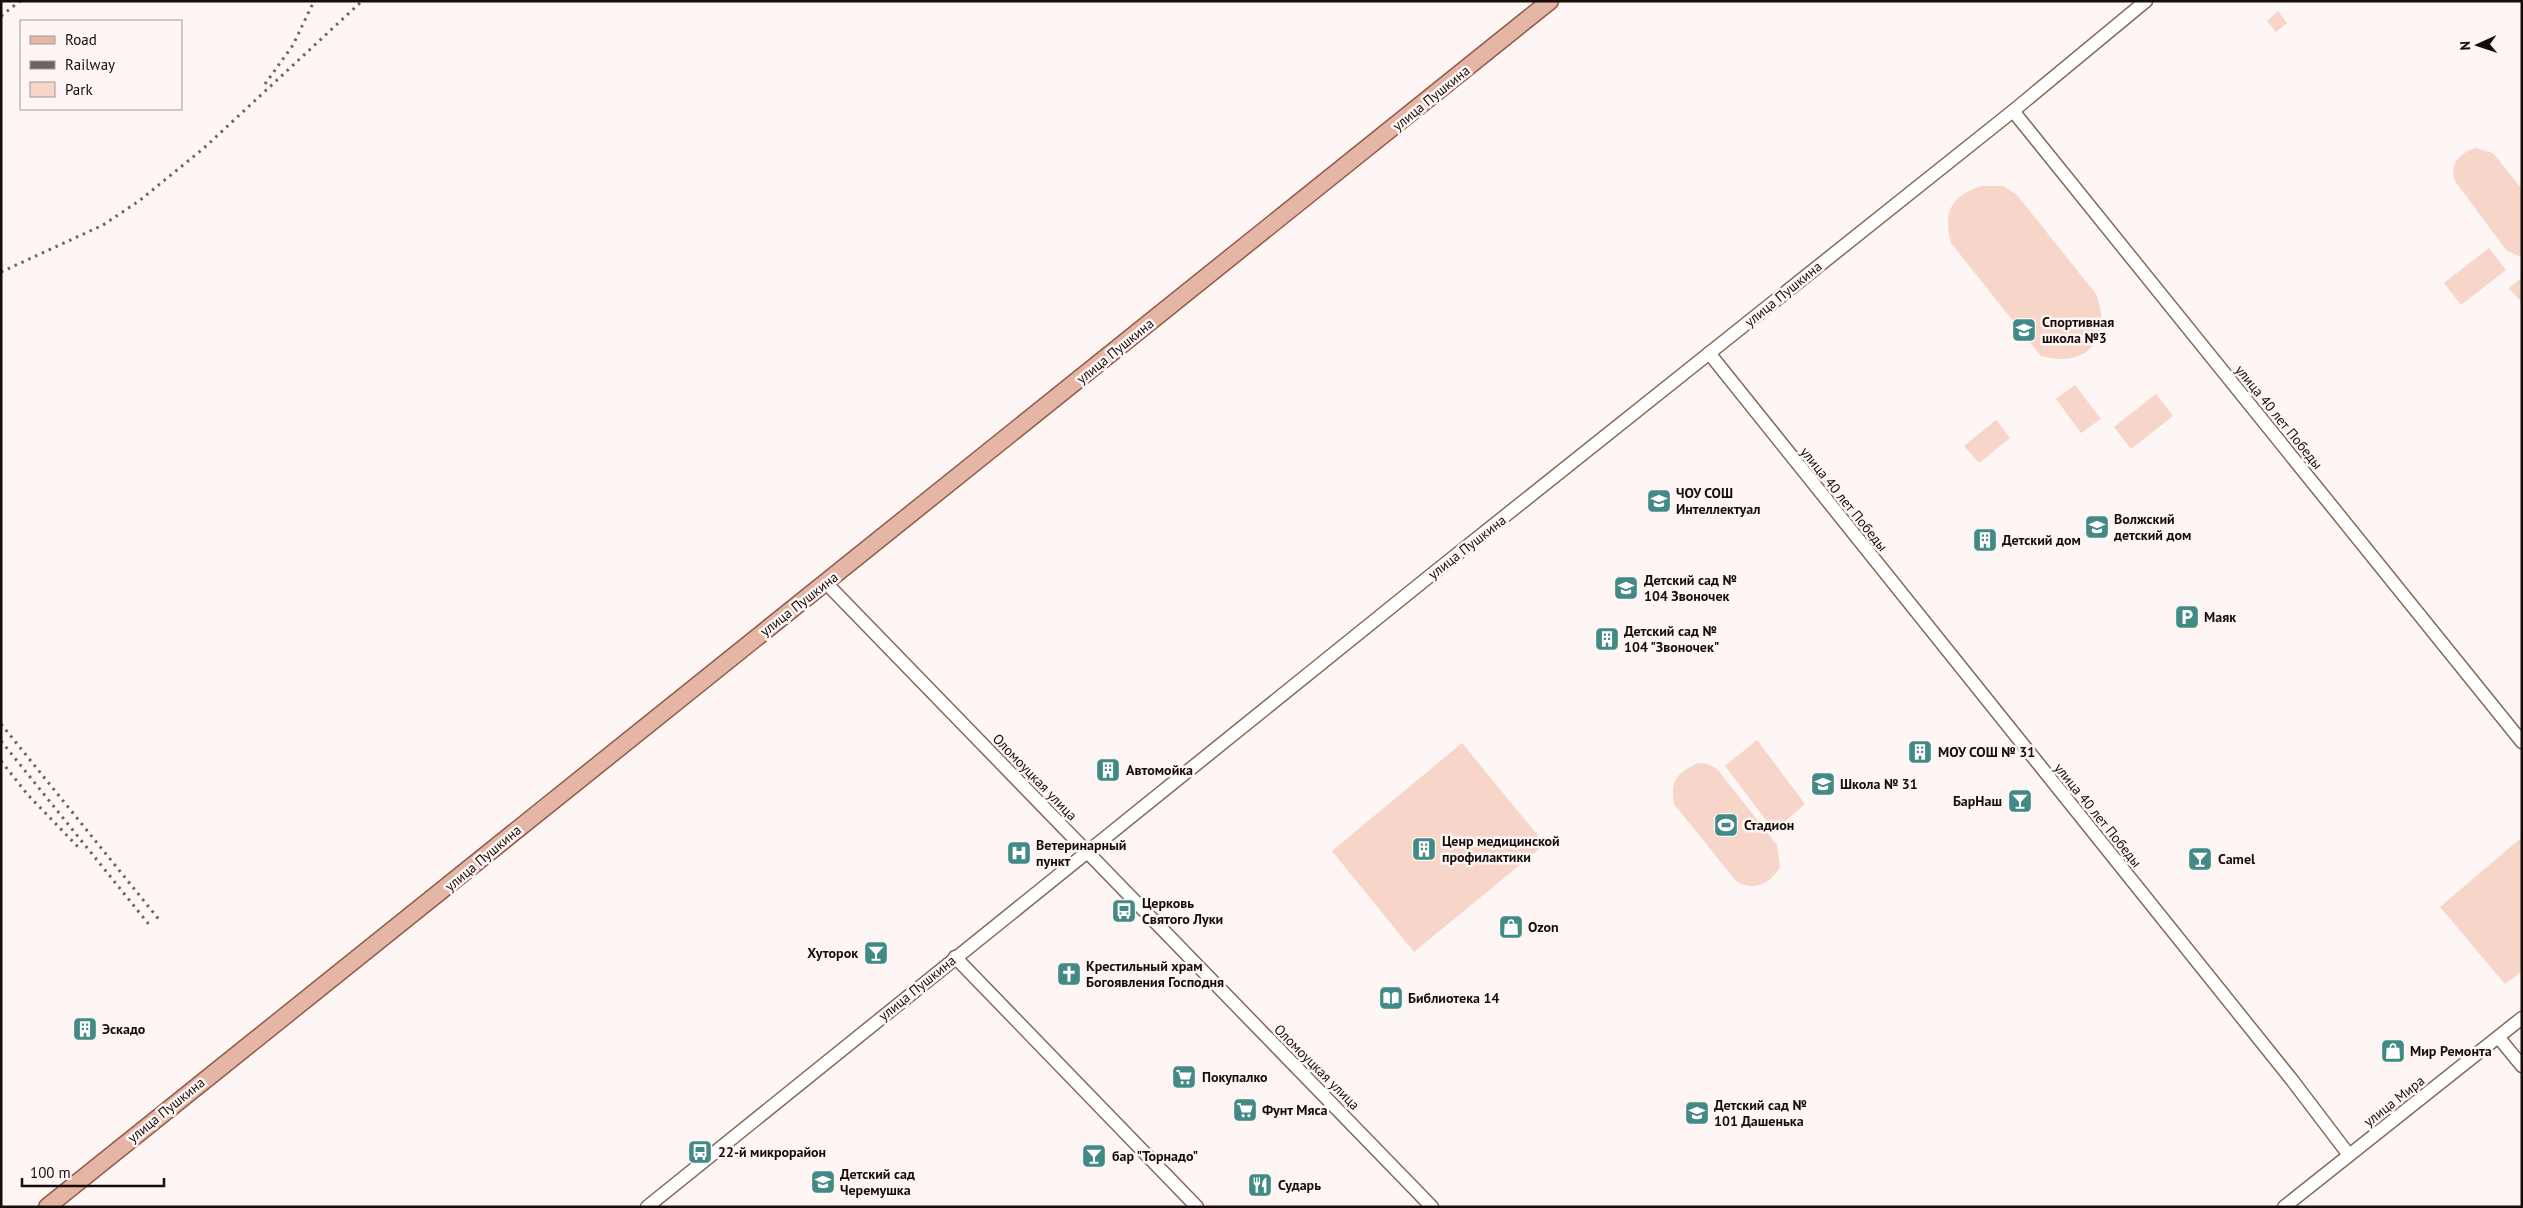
<svg xmlns="http://www.w3.org/2000/svg" width="2523" height="1208" font-family="'PT Sans',sans-serif">
<rect width="100%" height="100%" fill="#fdf6f4"/>
<g fill="#f7d5c9">
<polygon points="2278,11 2287,23 2276,32 2267,21"/>
<path d="M2475,148L2493,153L2522,189V257L2507,251L2455,181C2449,164 2460,153 2475,148Z"/>
<path d="M1981,186H2003L2017,195L2096,294C2113,338 2088,369 2041,356L1951,243C1943,212 1950,197 1981,186Z"/>
<polygon points="2489,248 2506,270 2461,305 2444,283"/>
<polygon points="2522,277 2522,303 2509,288"/>
<polygon points="2075,385 2101,419 2081,433 2056,399"/>
<polygon points="2156,394 2173,416 2131,449 2114,427"/>
<polygon points="1996,420 2010,438 1979,463 1964,446"/>
<polygon points="1757,740 1805,804 1774,831 1725,766"/>
<polygon points="1462,743 1545,844 1414,952 1332,851"/>
<path d="M1698,763L1707,764L1717,769L1777,845L1780,867C1770,884 1753,892 1736,881L1674,804C1670,780 1677,773 1698,763Z"/>
<polygon points="2522,837 2522,971 2505,984 2440,907"/>
</g>
<g fill="none" stroke-linecap="round" stroke-linejoin="round">
<defs>
<g id="minor">
<polyline points="2013,111 2522,742"/>
<polyline points="1709,353 2292,1080 2349,1155"/>
<polyline points="826,583 1432,1207"/>
<polyline points="955,957 1197,1207"/>
<polyline points="2499,1038 2522,1066"/>
<polyline points="647,1207 1431,575 2013,111 2146,1"/>
<polyline points="2284,1207 2522,1018"/>
</g>
<polyline id="major" points="47,1207 1550,1"/>
</defs>
<use href="#minor" stroke="#86685e" stroke-width="15"/>
<use href="#major" stroke="#915b48" stroke-width="19"/>
<use href="#minor" stroke="#fff" stroke-width="12"/>
<use href="#major" stroke="#e5b6a6" stroke-width="16"/>
<g stroke="#6d6360" stroke-width="3" stroke-dasharray="2.5 5" stroke-linecap="butt">
<polyline points="1,16 20,1"/>
<polyline points="265,84 293,45 314,1"/>
<polyline points="1,272 103,225 139,201 204,148 362,1"/>
<polyline points="1,724 161,922"/>
<polyline points="1,741 151,927"/>
<polyline points="1,761 28,795 80,849"/>
</g>
</g>
<defs>
<symbol id="school-square" viewBox="-11 -11 22 22"><rect x="-9" y="-9" width="18" height="18" rx="4" fill="#428a86" stroke="#fdf6f4"/><path d="M0-5L7-2L0 1L-7-2ZM-4 1L0 2.5L4 1V4Q0 6-4 4Z" fill="#fff"/></symbol>
<symbol id="building-square" viewBox="-11 -11 22 22"><rect x="-9" y="-9" width="18" height="18" rx="4" fill="#428a86" stroke="#fdf6f4"/><path d="M-4-6H4V6H1V3H-1V6H-4ZM-2.5-4.3h1.7v1.8h-1.7ZM.8-4.3h1.7v1.8H.8ZM-2.5-1h1.7V.8h-1.7ZM.8-1h1.7V.8H.8Z" fill="#fff"/></symbol>
<symbol id="parking-square" viewBox="-11 -11 22 22"><rect x="-9" y="-9" width="18" height="18" rx="4" fill="#428a86" stroke="#fdf6f4"/><path d="M-3.5-5.5H1a3.5 3.5 0 0 1 0 7H-1V5.5H-3.5ZM-1-3.4V-.6H.8a1.4 1.4 0 0 0 0-2.8Z" fill="#fff"/></symbol>
<symbol id="bar-square" viewBox="-11 -11 22 22"><rect x="-9" y="-9" width="18" height="18" rx="4" fill="#428a86" stroke="#fdf6f4"/><path d="M-6-5H6L.8 .8V4.5H3.5V6h-7V4.5H-.8V.8Z" fill="#fff"/></symbol>
<symbol id="stadium-square" viewBox="-11 -11 22 22"><rect x="-9" y="-9" width="18" height="18" rx="4" fill="#428a86" stroke="#fdf6f4"/><path d="M0-5a6.5 5 0 1 0 0 10a6.5 5 0 1 0 0-10ZM-3.5-1.8h7v3.6h-7Z" fill="#fff"/></symbol>
<symbol id="hospital-square" viewBox="-11 -11 22 22"><rect x="-9" y="-9" width="18" height="18" rx="4" fill="#428a86" stroke="#fdf6f4"/><path d="M-5-5h3v3.5h4V-5h3V5h-3V1.5h-4V5h-3Z" fill="#fff"/></symbol>
<symbol id="bus-square" viewBox="-11 -11 22 22"><rect x="-9" y="-9" width="18" height="18" rx="4" fill="#428a86" stroke="#fdf6f4"/><path d="M-5-6H5V4H4V6H2V4H-2V6H-4V4H-5ZM-3.5-4V0h7V-4ZM-3.5 1.2v1.5H-2V1.2ZM2 1.2v1.5H3.5V1.2Z" fill="#fff"/></symbol>
<symbol id="shop-square" viewBox="-11 -11 22 22"><rect x="-9" y="-9" width="18" height="18" rx="4" fill="#428a86" stroke="#fdf6f4"/><path d="M-5-2.5h2.3a2.7 3.5 0 0 1 5.4 0H5L5.5 6h-11ZM-1.5-2.5h3a1.5 2.3 0 0 0-3 0Z" fill="#fff"/></symbol>
<symbol id="church-square" viewBox="-11 -11 22 22"><rect x="-9" y="-9" width="18" height="18" rx="4" fill="#428a86" stroke="#fdf6f4"/><path d="M-1.2-6h2.4v3.5h3.3v2.4h-3.3V6h-2.4V-.1h-3.3v-2.4h3.3Z" fill="#fff"/></symbol>
<symbol id="library-square" viewBox="-11 -11 22 22"><rect x="-9" y="-9" width="18" height="18" rx="4" fill="#428a86" stroke="#fdf6f4"/><path d="M-6-4Q-3-5.5-.7-3.5V5Q-3 3-6 4ZM6-4Q3-5.5 .7-3.5V5Q3 3 6 4Z" fill="#fff"/></symbol>
<symbol id="supermarket-square" viewBox="-11 -11 22 22"><rect x="-9" y="-9" width="18" height="18" rx="4" fill="#428a86" stroke="#fdf6f4"/><path d="M-6-5.5h2.5l.6 2H6L4.5 2H-2.5L-4.4-4H-6ZM-1.5 3.2a1.3 1.3 0 1 0 .1 0ZM3 3.2a1.3 1.3 0 1 0 .1 0Z" fill="#fff"/></symbol>
<symbol id="restaurant-square" viewBox="-11 -11 22 22"><rect x="-9" y="-9" width="18" height="18" rx="4" fill="#428a86" stroke="#fdf6f4"/><path d="M-5-6h1v4h1v-4h1v4h1v-4h1v5L-1.5 .5V6h-2V.5L-5-1ZM5-6V6H3V1.5H1.5Q1.5-4 5-6Z" fill="#fff"/></symbol>
</defs>
<g fill-rule="evenodd">
<use href="#school-square" x="2010" y="316" width="28" height="28"/>
<use href="#school-square" x="1645" y="487" width="28" height="28"/>
<use href="#school-square" x="2083" y="513" width="28" height="28"/>
<use href="#building-square" x="1971" y="526" width="28" height="28"/>
<use href="#school-square" x="1612" y="574" width="28" height="28"/>
<use href="#parking-square" x="2173" y="603" width="28" height="28"/>
<use href="#building-square" x="1593" y="625" width="28" height="28"/>
<use href="#building-square" x="1906" y="738" width="28" height="28"/>
<use href="#building-square" x="1094" y="756" width="28" height="28"/>
<use href="#school-square" x="1809" y="770" width="28" height="28"/>
<use href="#bar-square" x="2006" y="787" width="28" height="28"/>
<use href="#stadium-square" x="1712" y="811" width="28" height="28"/>
<use href="#building-square" x="1410" y="835" width="28" height="28"/>
<use href="#hospital-square" x="1005" y="839" width="28" height="28"/>
<use href="#bar-square" x="2186" y="845" width="28" height="28"/>
<use href="#bus-square" x="1110" y="897" width="28" height="28"/>
<use href="#shop-square" x="1497" y="913" width="28" height="28"/>
<use href="#bar-square" x="862" y="939" width="28" height="28"/>
<use href="#church-square" x="1055" y="960" width="28" height="28"/>
<use href="#library-square" x="1377" y="984" width="28" height="28"/>
<use href="#building-square" x="71" y="1015" width="28" height="28"/>
<use href="#shop-square" x="2379" y="1037" width="28" height="28"/>
<use href="#supermarket-square" x="1170" y="1063" width="28" height="28"/>
<use href="#supermarket-square" x="1231" y="1096" width="28" height="28"/>
<use href="#school-square" x="1683" y="1099" width="28" height="28"/>
<use href="#bus-square" x="686" y="1138" width="28" height="28"/>
<use href="#bar-square" x="1080" y="1142" width="28" height="28"/>
<use href="#school-square" x="809" y="1168" width="28" height="28"/>
<use href="#restaurant-square" x="1246" y="1171" width="28" height="28"/>
</g>
<g text-anchor="middle" stroke-width="5" stroke-linejoin="round" paint-order="stroke">
<g font-size="14" fill="#170c08" stroke="#fdf6f4">
<text transform="translate(1431 98) rotate(-39)" y="5">улица Пушкина</text>
<text transform="translate(1783 294) rotate(-39)" y="5">улица Пушкина</text>
<text transform="translate(1115 351) rotate(-39)" y="5">улица Пушкина</text>
<text transform="translate(2279 417) rotate(51)" y="5">улица 40 лет Победы</text>
<text transform="translate(1844 499) rotate(51)" y="5">улица 40 лет Победы</text>
<text transform="translate(1467 547) rotate(-38)" y="5">улица Пушкина</text>
<text transform="translate(799 604) rotate(-38)" y="5">улица Пушкина</text>
<text transform="translate(1035 777) rotate(46)" y="5">Оломоуцкая улица</text>
<text transform="translate(2098 815) rotate(51)" y="5">улица 40 лет Победы</text>
<text transform="translate(483 858) rotate(-40)" y="5">улица Пушкина</text>
<text transform="translate(917 988) rotate(-39)" y="5">улица Пушкина</text>
<text transform="translate(1317 1067) rotate(45)" y="5">Оломоуцкая улица</text>
<text transform="translate(2394 1101) rotate(-38)" y="5">улица Мира</text>
<text transform="translate(166 1110) rotate(-39)" y="5">улица Пушкина</text>
</g>
<g font-size="14" font-weight="bold" fill="#170c08" stroke="#fdf6f4" text-anchor="start">
<text x="2042" y="327">Спортивная<tspan x="2042" dy="16">школа №3</tspan></text>
<text x="1676" y="498">ЧОУ СОШ<tspan x="1676" dy="16">Интеллектуал</tspan></text>
<text x="2114" y="524">Волжский<tspan x="2114" dy="16">детский дом</tspan></text>
<text x="2002" y="545">Детский дом</text>
<text x="1644" y="585">Детский сад №<tspan x="1644" dy="16">104 Звоночек</tspan></text>
<text x="2204" y="622">Маяк</text>
<text x="1624" y="636">Детский сад №<tspan x="1624" dy="16">104 "Звоночек"</tspan></text>
<text x="1938" y="757">МОУ СОШ № 31</text>
<text x="1126" y="775">Автомойка</text>
<text x="1840" y="789">Школа № 31</text>
<text x="2002" y="806" text-anchor="end">БарНаш</text>
<text x="1744" y="830">Стадион</text>
<text x="1442" y="846">Ценр медицинской<tspan x="1442" dy="16">профилактики</tspan></text>
<text x="1036" y="850">Ветеринарный<tspan x="1036" dy="16">пункт</tspan></text>
<text x="2218" y="864">Camel</text>
<text x="1142" y="908">Церковь<tspan x="1142" dy="16">Святого Луки</tspan></text>
<text x="1528" y="932">Ozon</text>
<text x="858" y="958" text-anchor="end">Хуторок</text>
<text x="1086" y="971">Крестильный храм<tspan x="1086" dy="16">Богоявления Господня</tspan></text>
<text x="1408" y="1003">Библиотека 14</text>
<text x="102" y="1034">Эскадо</text>
<text x="2410" y="1056">Мир Ремонта</text>
<text x="1202" y="1082">Покупалко</text>
<text x="1714" y="1110">Детский сад №<tspan x="1714" dy="16">101 Дашенька</tspan></text>
<text x="1262" y="1115">Фунт Мяса</text>
<text x="718" y="1157">22-й микрорайон</text>
<text x="1112" y="1161">бар "Торнадо"</text>
<text x="840" y="1179">Детский сад<tspan x="840" dy="16">Черемушка</tspan></text>
<text x="1278" y="1190">Сударь</text>
</g>
</g>
<rect width="2523" height="1208" fill="none" stroke="#170c08" stroke-width="5"/>
<rect x="20" y="20" width="162" height="90" fill="#fdf6f4" stroke="#a19896"/>
<rect x="30" y="36" width="25" height="8" fill="#e5b6a6" stroke="#a19896"/>
<text x="65" y="45" font-size="15" fill="#170c08">Road</text>
<rect x="30" y="61" width="25" height="8" fill="#6d6360" stroke="#a19896"/>
<text x="65" y="70" font-size="15" fill="#170c08">Railway</text>
<rect x="30" y="82" width="25" height="15" fill="#f7d5c9" stroke="#a19896"/>
<text x="65" y="95" font-size="15" fill="#170c08">Park</text>
<g transform="translate(2478 45) rotate(267)" stroke="#fdf6f4" stroke-width="4" paint-order="stroke">
<path d="M0-4L9 19L0 12L-9 19Z" fill="#170c08"/>
<text y="-8" font-size="14" font-weight="bold" text-anchor="middle" fill="#170c08">N</text>
</g>
<path d="M22 1178v8h142v-8" fill="none" stroke="#170c08" stroke-width="2.5"/>
<text x="30" y="1178" font-size="15" fill="#170c08" stroke="#fdf6f4" stroke-width="4" paint-order="stroke">100 m</text>
</svg>
